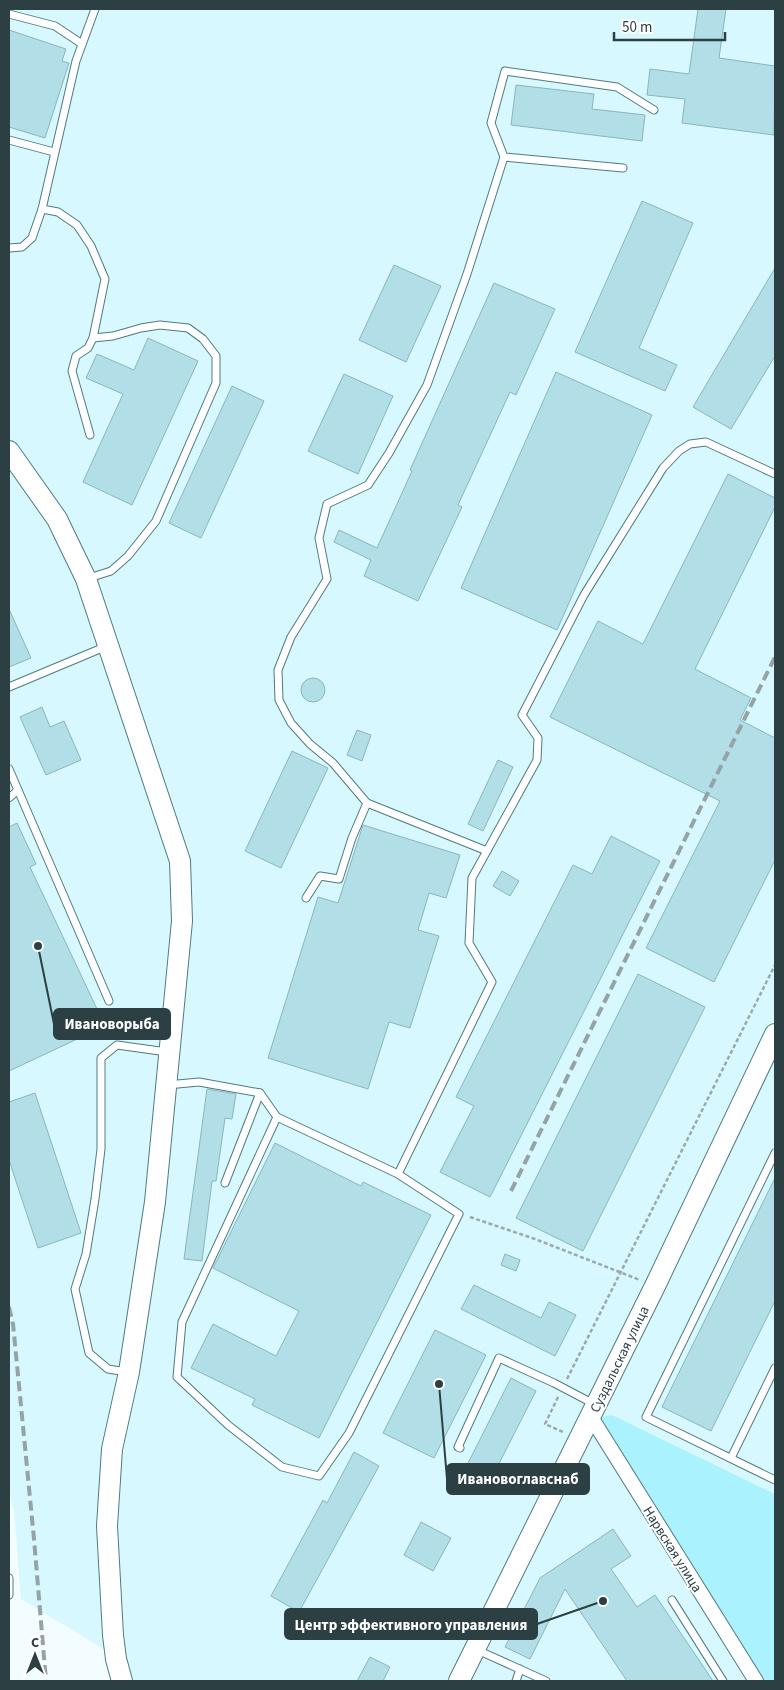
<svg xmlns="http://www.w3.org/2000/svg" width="784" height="1690" font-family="'Source Sans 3',sans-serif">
<rect width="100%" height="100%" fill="#f3fcfe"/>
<g fill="#d7f8fe">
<polygon points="9,9 775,9 775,1026 451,1681 126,1681 107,1651 21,1599 14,1511 9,1490"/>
<polygon points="775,1050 775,1494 612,1415 594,1418"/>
<polygon points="592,1426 753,1681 466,1681"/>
</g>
<polygon fill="#abf2ff" points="612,1415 775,1494 775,1681 759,1681 594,1418"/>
<g fill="#b2dfe7" stroke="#89b5bd">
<polygon points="698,9 726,9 719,58 775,66 774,135 682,123 685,99 647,95 650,69 689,74"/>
<polygon points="9,30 66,49 62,61 69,63 45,138 9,127"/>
<polygon points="516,85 594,94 592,109 645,115 642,141 511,125"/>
<polygon points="642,201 693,223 639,348 677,365 665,391 575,352"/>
<polygon points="394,265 441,286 406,362 359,340"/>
<polygon points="775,268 775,356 731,429 693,407"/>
<polygon points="494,283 555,309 516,395 510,392 458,505 462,507 418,601 364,576 371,560 334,542 339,530 377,548 412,471 410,470"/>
<polygon points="148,338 198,361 132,505 83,482 123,394 86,378 97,354 134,370"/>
<polygon points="556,372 652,415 557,630 461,588"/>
<polygon points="344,374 393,396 358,474 308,451"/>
<polygon points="232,386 264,401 201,538 169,523"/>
<polygon points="728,474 775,498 775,507 695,669 751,698 740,720 775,738 775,860 714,982 646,948 720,801 550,717 598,621 643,644"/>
<polygon points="9,609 31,658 9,667"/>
<circle cx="313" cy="690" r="12"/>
<polygon points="42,707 50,727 64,721 81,760 46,775 20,717"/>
<polygon points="357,730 371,735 362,761 347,755"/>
<polygon points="292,751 328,768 281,868 245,851"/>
<polygon points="498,760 513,767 483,831 468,824"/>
<polygon points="17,823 36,864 30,867 105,1026 9,1071 9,827"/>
<polygon points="363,825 460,855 446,898 429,893 418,930 439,936 410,1028 389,1022 368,1089 268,1058 318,897 338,903"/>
<polygon points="611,836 660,861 490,1197 440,1172 474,1106 456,1097 573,865 592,874"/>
<polygon points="502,871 519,881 510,896 493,886"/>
<polygon points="638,974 705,1007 583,1251 516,1218"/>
<polygon points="207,1089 236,1094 232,1119 225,1118 216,1181 212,1181 202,1261 184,1259"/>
<polygon points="35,1093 81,1233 38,1248 9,1160 9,1102"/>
<polygon points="275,1143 361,1186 363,1182 431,1215 319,1438 252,1405 255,1399 191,1368 213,1324 276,1356 299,1311 213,1268"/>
<polygon points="775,1178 775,1301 711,1431 662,1407"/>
<polygon points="505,1254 520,1260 516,1271 501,1265"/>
<polygon points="474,1285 541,1318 549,1302 576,1315 555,1356 461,1309"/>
<polygon points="435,1330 486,1355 434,1458 383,1433"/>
<polygon points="511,1378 536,1391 488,1485 463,1473"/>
<polygon points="354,1452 379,1466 299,1612 271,1596 323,1500 327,1503"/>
<polygon points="421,1522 451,1538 433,1571 404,1555"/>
<polygon points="613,1529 631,1556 611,1569 637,1607 655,1595 713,1681 627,1681 565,1589 530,1659 505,1647 540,1578"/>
<polygon points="370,1657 390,1667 383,1681 357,1681"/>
</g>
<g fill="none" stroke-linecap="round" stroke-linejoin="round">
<defs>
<g id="lane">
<polyline points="9,14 55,26 82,44"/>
<polyline points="9,140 54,152"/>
<polyline points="504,157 491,123 505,71 617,87 654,110"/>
<polyline points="42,209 58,212 77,225 91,246 105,279 93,338 88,348 76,356 72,371 90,435"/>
<polyline points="9,248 22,247 32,238 42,209 76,61 95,9"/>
<polyline points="89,578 111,571 128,556 156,521 216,383 216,356 203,339 188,328 160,325 141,328 113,336 93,338"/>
<polyline points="9,687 107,646"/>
<polyline points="9,769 18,790 9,798"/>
<polyline points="18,790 109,1001"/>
<polyline points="367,803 333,763 310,744 291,723 279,700 278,670 291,637 327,579 319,538 327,504 368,485 389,453 427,385 467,274 504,157 623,168"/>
<polyline points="306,898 320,876 339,879 352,838 367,803 487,851"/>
<polyline points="167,1085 199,1082 260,1093 277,1117 398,1174"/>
<polyline points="277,1117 182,1322 177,1377 228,1425 282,1467 319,1476 349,1433 459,1214 398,1174 492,982 469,943 472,878 537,760 538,738 522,715 584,595 663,468 679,451 690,444 706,442 775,474"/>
<polyline points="775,1153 646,1417 775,1480"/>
<polyline points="225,1183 260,1093"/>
<polyline points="127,1372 108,1369 89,1353 75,1289 86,1254 95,1199 101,1149 101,1058 117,1045 167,1052"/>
<polyline points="460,1448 458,1447 499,1358 554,1383 594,1404"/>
<polyline points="731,1458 775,1368"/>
<polyline points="9,1578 9,1595"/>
<polyline points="672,1600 723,1681"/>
<polyline points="475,1649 546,1681"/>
<polyline points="516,1681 520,1669"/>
</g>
<polyline id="street" points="591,1417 756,1681"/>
<g id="secondary">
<polyline points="9,451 57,519 86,579 180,861 182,921 155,1202 129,1372 112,1449 107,1526 113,1635 116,1659 122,1681"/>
<polyline points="459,1681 655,1286 775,1034"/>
</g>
</defs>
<use href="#lane" stroke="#507a82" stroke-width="9"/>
<use href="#street" stroke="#507a82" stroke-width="16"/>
<use href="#secondary" stroke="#507a82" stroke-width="22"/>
<g stroke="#9ca9ab" stroke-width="2.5" stroke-dasharray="4 2.5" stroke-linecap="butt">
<polyline points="470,1217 535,1239 640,1280"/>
<polyline points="567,1379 775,965"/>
<polyline points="558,1397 545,1424 563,1432"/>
</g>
<use href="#lane" stroke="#fff" stroke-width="7"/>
<use href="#street" stroke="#fff" stroke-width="14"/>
<use href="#secondary" stroke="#fff" stroke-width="20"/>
<g stroke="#95a3a5" stroke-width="4" stroke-dasharray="10 5" stroke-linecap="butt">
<polyline points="511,1191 775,657"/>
<polyline points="9,1307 13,1324 34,1539 46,1681"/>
</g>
</g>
<g text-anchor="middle" stroke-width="4" stroke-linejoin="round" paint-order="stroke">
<g font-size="14" fill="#2c3f42" stroke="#fff">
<text transform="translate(619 1359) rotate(-64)" y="5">Суздальская улица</text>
<text transform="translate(673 1549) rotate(58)" y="5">Нарвская улица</text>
</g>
</g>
<path fill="none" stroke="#2c3f42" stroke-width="2" d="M38 946L54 1024M439 1384L447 1479M603 1601L537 1624"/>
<g fill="#2c3f42" stroke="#fff" stroke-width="2">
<circle cx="38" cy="946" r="5"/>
<circle cx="439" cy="1384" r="5"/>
<circle cx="603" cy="1601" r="5"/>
</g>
<g fill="#2c3f42" stroke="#2c3f42" stroke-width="2">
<rect x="54" y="1009" width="116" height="30" rx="5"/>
<rect x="447" y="1464" width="142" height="30" rx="5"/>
<rect x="285" y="1609" width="252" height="30" rx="5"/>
</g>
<g font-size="15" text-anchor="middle" font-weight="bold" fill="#fff">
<text x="112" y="1029">Ивановорыба</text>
<text x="518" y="1484">Ивановоглавснаб</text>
<text x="411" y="1630">Центр эффективного управления</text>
</g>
<rect width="784" height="1690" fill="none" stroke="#2c3f42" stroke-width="20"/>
<g transform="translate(35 1655)" stroke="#ffffff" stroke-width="4" paint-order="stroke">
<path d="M0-4L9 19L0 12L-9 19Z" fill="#2c3f42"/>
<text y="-8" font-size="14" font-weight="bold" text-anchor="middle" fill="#2c3f42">С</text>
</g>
<path d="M614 32v8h111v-8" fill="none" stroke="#2c3f42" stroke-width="2.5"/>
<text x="622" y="32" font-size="15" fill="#2c3f42" stroke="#ffffff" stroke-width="4" paint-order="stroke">50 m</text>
</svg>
